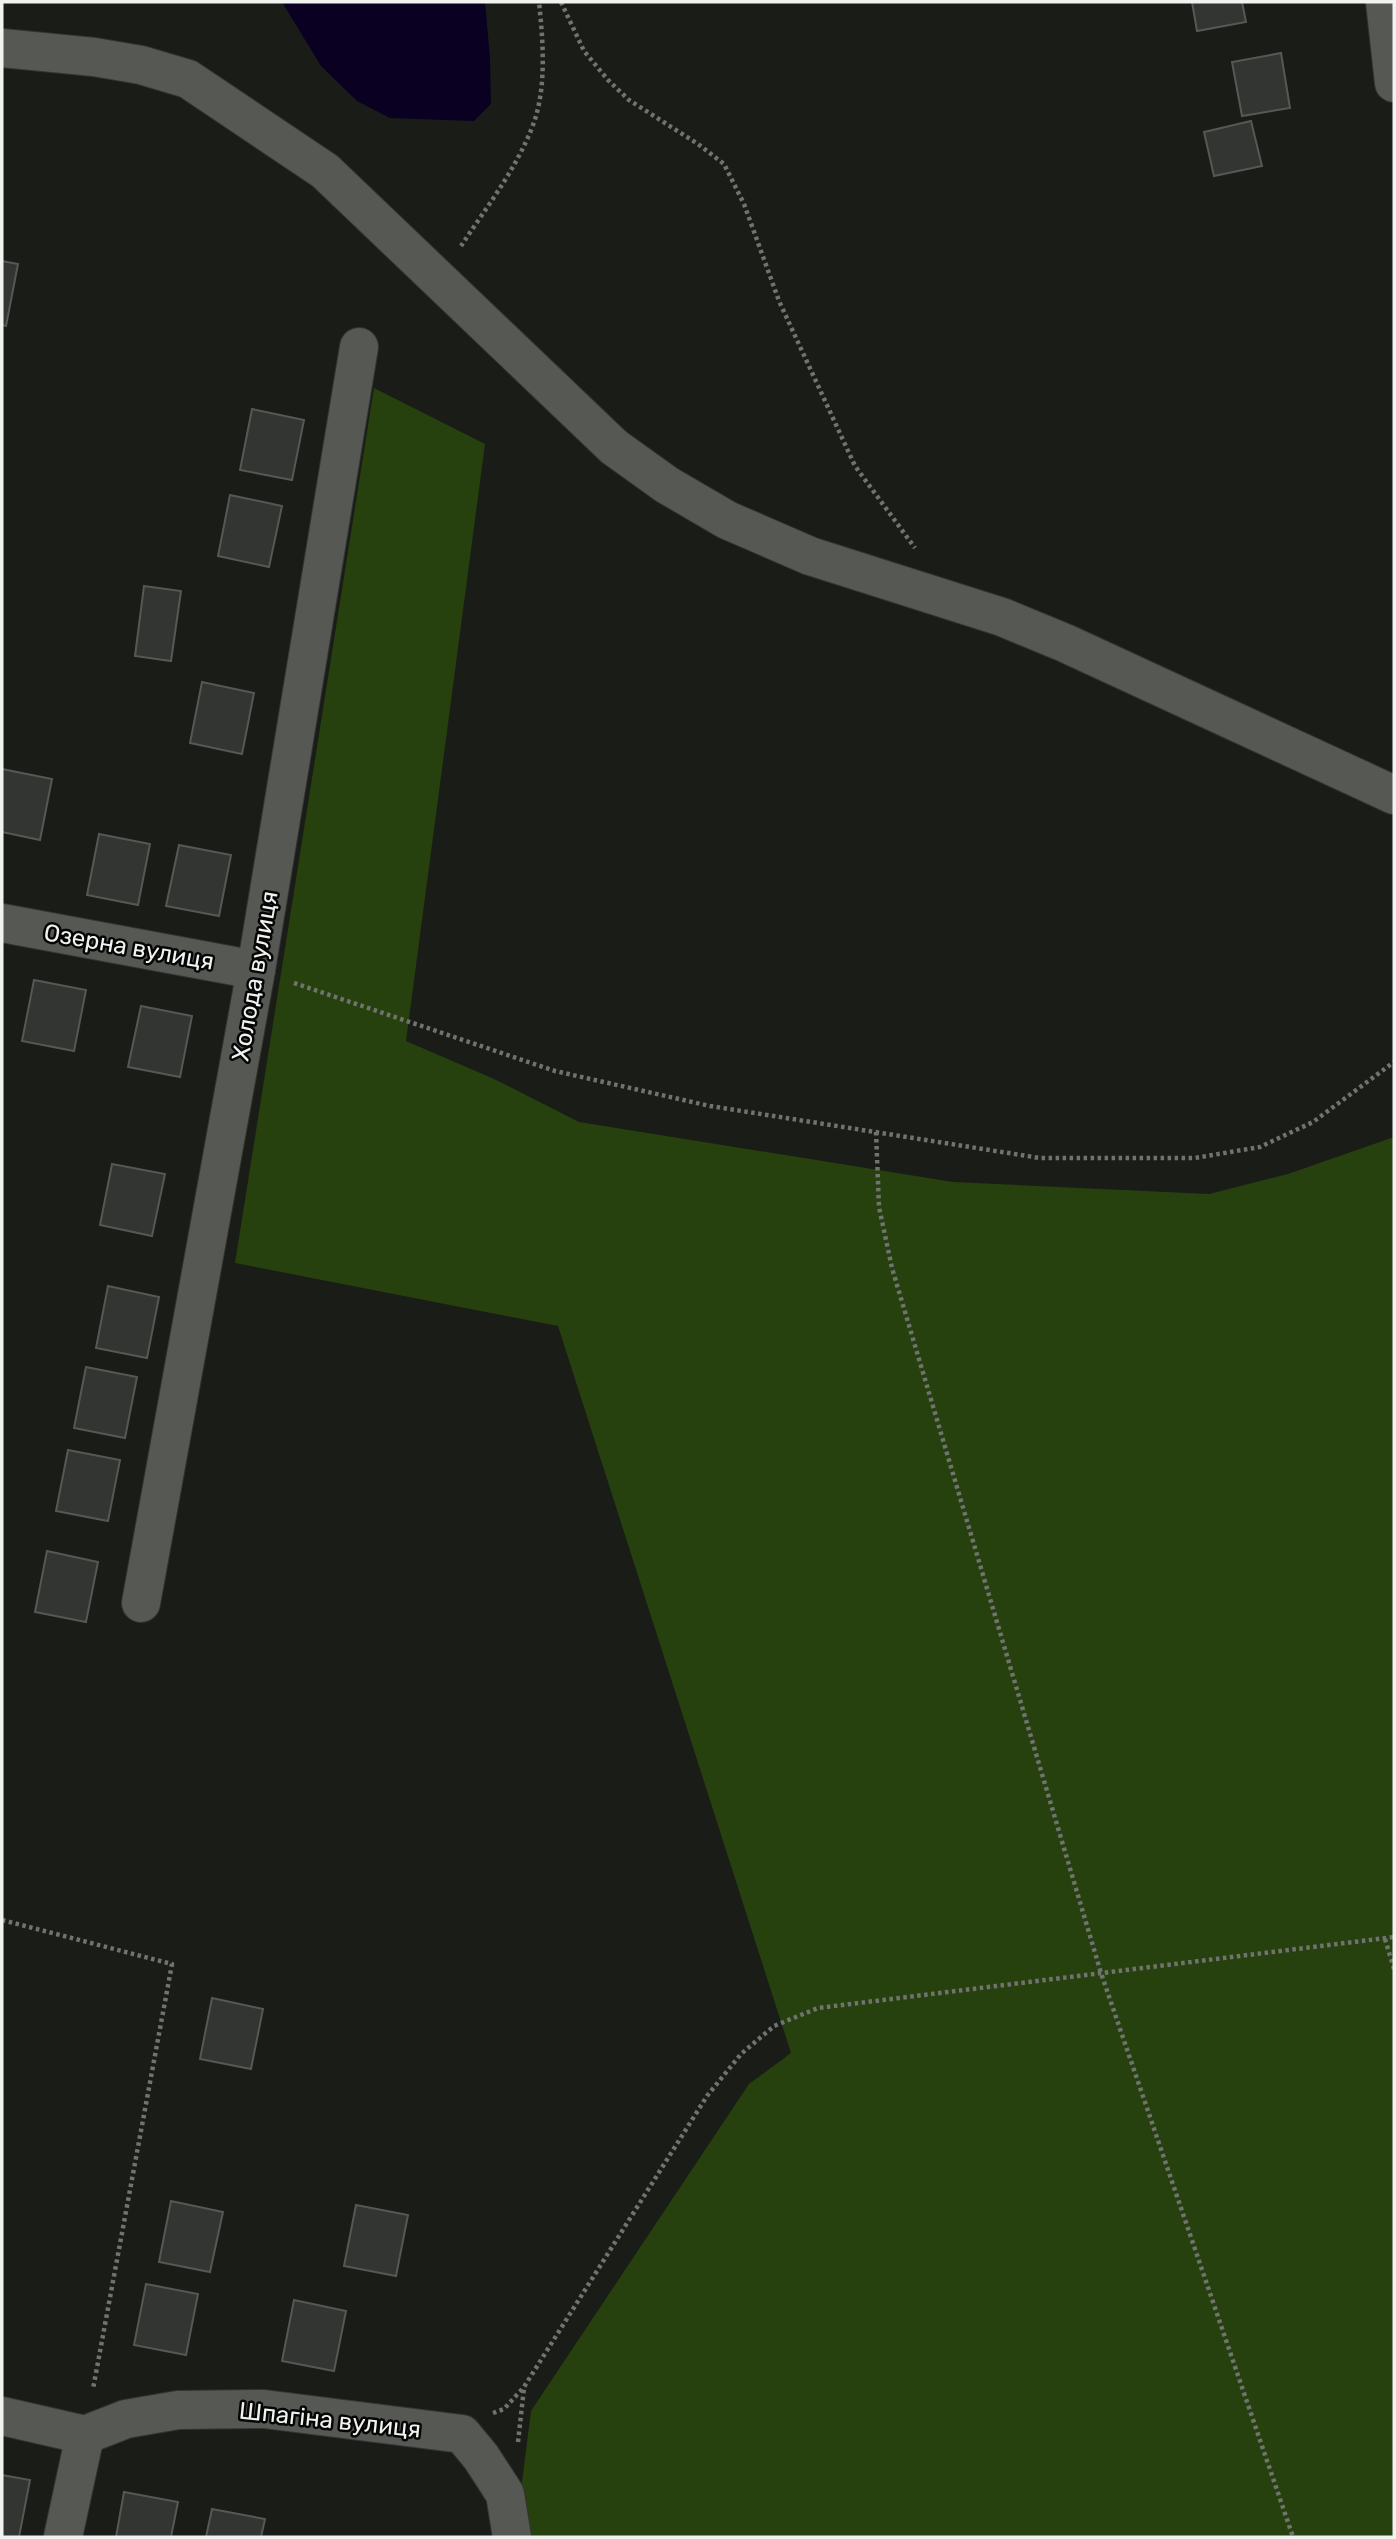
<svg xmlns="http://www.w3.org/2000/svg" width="1396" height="2539" font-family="Rubik,sans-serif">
<rect width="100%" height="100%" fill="#1a1c18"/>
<polygon fill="#26410e" points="374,388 485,444 406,1041 494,1079 579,1122 953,1182 1209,1194 1288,1174 1394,1137 1394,2537 515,2537 531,2411 749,2084 791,2053 558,1326 235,1263"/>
<polygon fill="#0a0021" points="282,2 485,2 490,58 491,104 474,121 390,118 357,101 321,66"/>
<g fill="#333532" stroke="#565854" stroke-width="2">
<polygon points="1192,2 1242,2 1246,22 1197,31"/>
<polygon points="1281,53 1290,108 1242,116 1232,62"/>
<polygon points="1251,121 1262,166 1214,176 1204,132"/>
<polygon points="2,261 18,264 6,326 2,325"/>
<polygon points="252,409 304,420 292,480 240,470"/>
<polygon points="230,495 282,506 269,567 218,556"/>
<polygon points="144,586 181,591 171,661 135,656"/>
<polygon points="202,682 254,693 242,754 190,743"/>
<polygon points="2,769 52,779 40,840 2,832"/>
<polygon points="99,834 150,844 138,905 87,895"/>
<polygon points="179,845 231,855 219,916 166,906"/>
<polygon points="34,980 86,990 74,1051 22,1041"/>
<polygon points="141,1006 192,1016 180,1077 128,1067"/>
<polygon points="112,1164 165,1174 152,1236 100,1225"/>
<polygon points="108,1286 159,1297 147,1358 96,1348"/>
<polygon points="86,1367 137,1377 125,1438 74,1428"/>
<polygon points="68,1450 120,1460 108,1521 56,1511"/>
<polygon points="47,1551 98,1562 86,1622 35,1612"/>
<polygon points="212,1998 263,2009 251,2069 200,2059"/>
<polygon points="171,2201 223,2212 210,2272 159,2262"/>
<polygon points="356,2205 408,2215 396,2276 344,2266"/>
<polygon points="146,2284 198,2294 186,2355 134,2345"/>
<polygon points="294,2300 346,2311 334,2371 282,2361"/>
<polygon points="2,2475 30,2480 19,2537 2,2537"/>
<polygon points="124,2492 178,2502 171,2537 116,2537"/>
<polygon points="212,2509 265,2519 261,2537 206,2537"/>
</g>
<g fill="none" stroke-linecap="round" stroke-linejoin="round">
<defs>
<g id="street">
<polyline points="1385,2 1394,83"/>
<polyline points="2,48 94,57 141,65 188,79 325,171 614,447 667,485 727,520 810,556 1002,617 1065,643 1394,795"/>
<polyline points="2,923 256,970"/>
<polyline points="141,1603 256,970 359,347"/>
<polyline points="2,2416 85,2435 126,2419 178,2410 264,2409 462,2434 481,2457 505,2494 512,2537"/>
<polyline points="63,2537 85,2435"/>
</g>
</defs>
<use href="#street" stroke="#343533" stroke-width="40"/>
<g stroke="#717370" stroke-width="4.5" stroke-dasharray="3.5 3.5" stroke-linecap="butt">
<polyline points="561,2 584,51 608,80 629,100 698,144 724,164 744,204 779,301 855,466 915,548"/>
<path d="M461,246C486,208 517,168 533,125C547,88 543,40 539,2"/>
<polyline points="294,983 555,1071 710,1106 1040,1158 1195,1158 1260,1147 1313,1122 1394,1062"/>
<polyline points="876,1132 879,1207 892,1268 1101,1973 1293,2537"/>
<polyline points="2,1920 172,1964 93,2389"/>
<polyline points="1385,1939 1394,1969"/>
<polyline points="493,2413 504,2409 524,2387 707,2096 741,2054 774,2026 818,2008 1394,1937"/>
<polyline points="518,2442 524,2388"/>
</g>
<use href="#street" stroke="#565854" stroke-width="38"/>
</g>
<g text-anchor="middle" stroke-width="5" stroke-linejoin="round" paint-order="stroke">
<g font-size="24" fill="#f1f3f0" stroke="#050605">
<text transform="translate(129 947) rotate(10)" y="8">Озерна вулиця</text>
<text transform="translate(255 976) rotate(-80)" y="8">Холода вулиця</text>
<text transform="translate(330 2420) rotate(6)" y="8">Шпагіна вулиця</text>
</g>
</g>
<rect width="1396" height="2539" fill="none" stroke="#f1f3f0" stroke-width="7"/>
</svg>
